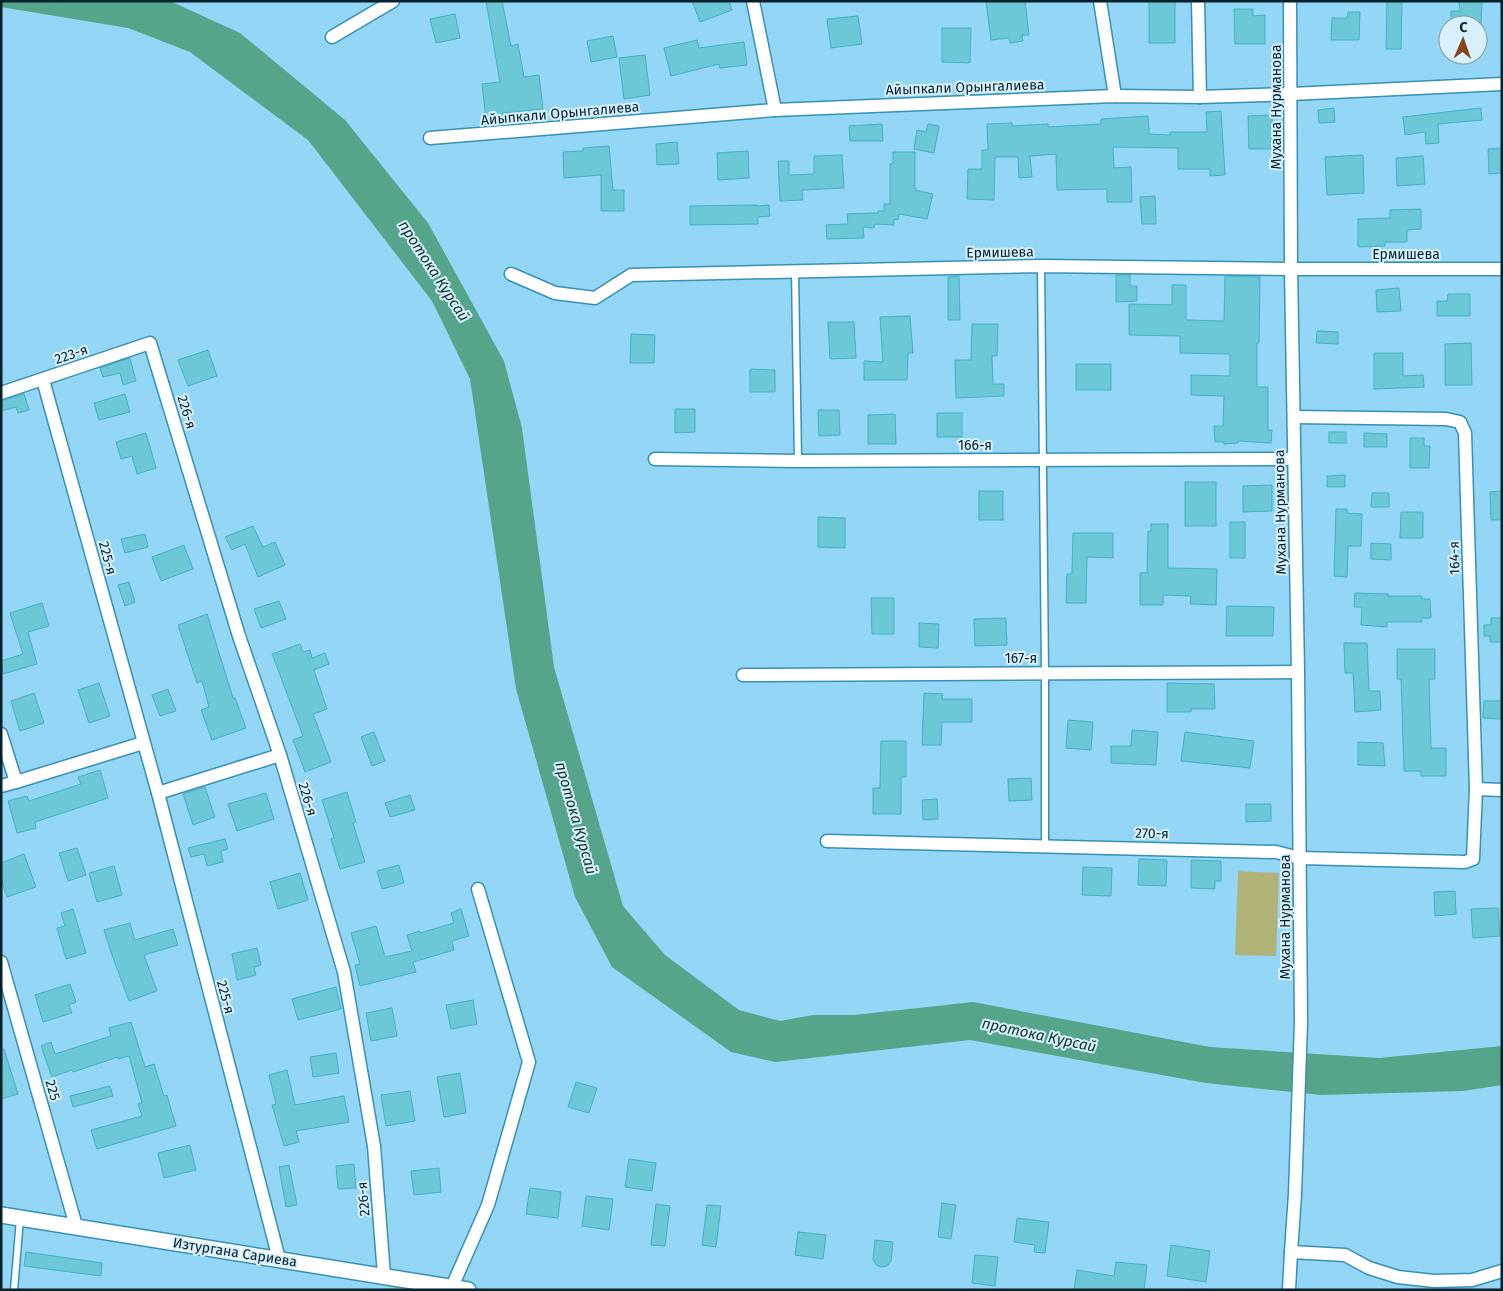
<svg xmlns="http://www.w3.org/2000/svg" width="1503" height="1291" font-family="'Fira Sans',sans-serif">
<rect width="100%" height="100%" fill="#93d6f6"/>
<polygon fill="#b1b277" points="1238,871 1279,873 1276,956 1235,955"/>
<polygon fill="#55a58a" points="1,1 170,1 240,33 345,120 428,223 504,361 522,428 554,667 623,906 665,955 739,1010 780,1021 813,1015 854,1015 973,1002 1210,1047 1379,1058 1502,1046 1502,1085 1463,1091 1321,1095 1206,1083 970,1040 775,1062 731,1052 612,967 575,897 516,689 470,379 432,301 308,140 190,52 128,28 1,7"/>
<g fill="#6cc8d7" stroke="#43b1c2">
<polygon points="486,1 502,1 511,46 518,44 524,77 539,75 543,109 503,113 503,116 486,119 482,84 500,82"/>
<polygon points="692,1 729,1 732,10 700,22"/>
<polygon points="986,1 1025,1 1029,35 1022,35 1023,41 1010,43 1009,38 991,40"/>
<rect x="1149" y="1" width="26" height="42"/>
<polygon points="1387,1 1402,1 1401,49 1386,49"/>
<polygon points="1459,1 1482,1 1481,25 1451,25 1451,11 1460,11"/>
<polygon points="1234,9 1253,9 1253,16 1265,15 1265,44 1235,44"/>
<polygon points="1348,12 1360,12 1359,40 1331,40 1332,18 1347,18"/>
<polygon points="455,14 460,38 436,43 430,19"/>
<polygon points="858,16 862,44 831,48 827,19"/>
<polygon points="942,28 971,28 970,63 942,62"/>
<polygon points="613,36 617,57 591,62 587,41"/>
<polygon points="697,40 699,48 744,42 747,65 720,68 719,64 671,76 664,48"/>
<polygon points="645,55 650,95 624,99 619,58"/>
<polygon points="1334,108 1335,122 1319,123 1318,110"/>
<polygon points="1481,108 1482,120 1438,124 1439,143 1426,144 1425,132 1405,135 1403,117"/>
<polygon points="1221,111 1225,175 1210,176 1210,169 1178,169 1178,148 1113,147 1114,168 1131,167 1132,202 1107,202 1107,189 1057,190 1056,154 1030,156 1032,177 1019,178 1018,157 995,157 994,200 967,199 968,169 982,169 982,150 988,150 987,124 1012,123 1012,126 1048,124 1048,127 1101,124 1101,119 1148,116 1149,134 1170,135 1170,132 1207,132 1206,112"/>
<polygon points="1272,115 1273,149 1249,149 1248,116"/>
<polygon points="882,124 883,141 850,141 849,126"/>
<polygon points="928,124 939,126 934,153 914,149 917,130 926,132"/>
<polygon points="677,142 679,164 657,165 656,144"/>
<polygon points="609,146 613,190 624,190 624,211 601,211 601,175 564,178 563,152 583,151 583,148"/>
<polygon points="1502,148 1502,173 1489,174 1488,149"/>
<polygon points="748,151 749,178 718,180 717,153"/>
<polygon points="893,152 915,152 915,190 933,194 927,219 899,214 898,220 894,219 894,225 875,224 874,228 863,227 864,238 827,239 826,225 848,224 847,214 878,213 878,211 884,211 884,204 890,204 890,164 893,163"/>
<polygon points="842,155 844,188 802,190 803,200 780,201 778,161 789,161 789,175 814,174 814,156"/>
<polygon points="1363,155 1364,193 1327,195 1325,157"/>
<polygon points="1423,156 1425,184 1397,186 1396,158"/>
<polygon points="1155,196 1156,224 1142,224 1140,197"/>
<polygon points="758,205 758,206 769,205 770,216 758,217 758,224 690,225 690,206"/>
<polygon points="1421,209 1421,229 1407,230 1407,242 1385,242 1385,246 1358,247 1358,219 1390,218 1390,210"/>
<polygon points="1116,275 1130,275 1130,286 1137,286 1137,301 1116,302"/>
<polygon points="959,276 960,320 948,320 948,277"/>
<polygon points="1225,276 1260,277 1259,343 1257,343 1257,387 1268,387 1268,430 1272,430 1271,443 1238,441 1238,443 1224,444 1224,442 1215,442 1214,426 1223,426 1224,396 1191,395 1191,375 1230,376 1230,354 1180,353 1180,336 1129,335 1129,304 1172,305 1172,285 1186,285 1186,320 1224,321"/>
<polygon points="1399,288 1401,311 1377,312 1376,290"/>
<polygon points="1448,294 1470,294 1470,316 1437,316 1437,301 1447,301"/>
<polygon points="910,316 913,353 908,353 907,380 864,380 864,361 883,362 880,317"/>
<polygon points="828,322 854,322 856,358 830,359"/>
<polygon points="972,324 998,324 997,356 992,356 993,384 1004,384 1004,396 956,398 955,360 971,360"/>
<polygon points="1317,331 1338,332 1338,344 1316,343"/>
<polygon points="631,334 655,335 654,363 630,363"/>
<polygon points="1471,343 1472,385 1445,385 1445,344"/>
<polygon points="208,350 217,376 188,386 178,360"/>
<polygon points="1374,353 1403,353 1403,376 1423,375 1424,387 1374,389"/>
<polygon points="130,358 136,381 123,385 120,373 103,377 100,368"/>
<rect x="1076" y="364" width="35" height="26"/>
<polygon points="750,369 775,370 775,392 750,392"/>
<polygon points="24,394 29,410 18,413 16,407 1,411 1,401"/>
<polygon points="125,394 130,412 99,420 94,403"/>
<polygon points="675,409 695,409 695,432 675,433"/>
<polygon points="818,410 839,410 840,435 819,436"/>
<rect x="937" y="413" width="25" height="24"/>
<polygon points="895,414 896,444 868,444 868,415"/>
<rect x="1329" y="432" width="17" height="11"/>
<polygon points="146,433 156,468 137,474 132,456 121,459 116,442"/>
<polygon points="1364,433 1387,434 1387,447 1364,447"/>
<polygon points="1410,438 1424,438 1424,446 1430,446 1429,468 1410,468"/>
<polygon points="1345,475 1345,487 1327,487 1327,476"/>
<rect x="1185" y="482" width="31" height="44"/>
<polygon points="1272,485 1272,511 1243,512 1243,486"/>
<rect x="979" y="491" width="24" height="29"/>
<polygon points="1502,491 1502,520 1491,520 1490,492"/>
<polygon points="1372,493 1389,493 1389,507 1371,507"/>
<polygon points="1336,509 1347,509 1347,513 1362,514 1361,546 1348,546 1347,577 1334,576"/>
<polygon points="1401,512 1423,512 1423,538 1400,538"/>
<polygon points="818,517 845,518 845,548 818,547"/>
<rect x="1230" y="522" width="15" height="36"/>
<polygon points="1151,524 1168,524 1168,568 1217,569 1216,605 1190,604 1191,596 1163,595 1163,605 1140,605 1140,573 1147,573 1148,531 1151,532"/>
<polygon points="253,526 263,547 275,542 285,565 258,577 245,544 232,550 225,537"/>
<polygon points="1073,533 1113,533 1113,558 1087,557 1086,603 1066,603 1067,574 1072,574"/>
<polygon points="145,534 148,547 125,553 121,539"/>
<polygon points="1371,543 1391,544 1391,560 1371,559"/>
<polygon points="184,545 193,569 161,581 152,557"/>
<polygon points="129,582 135,602 125,606 118,585"/>
<polygon points="1355,593 1388,594 1388,596 1422,596 1422,599 1430,599 1431,618 1422,618 1422,622 1387,622 1387,627 1361,625 1362,607 1354,607"/>
<polygon points="871,598 894,598 894,634 872,634"/>
<polygon points="279,601 286,619 261,628 254,609"/>
<polygon points="42,603 49,626 28,632 37,664 3,674 1,661 23,654 10,613"/>
<polygon points="1227,606 1274,607 1273,636 1226,636"/>
<polygon points="207,614 233,698 235,698 246,728 212,740 201,710 209,707 202,681 197,683 178,625"/>
<polygon points="1006,618 1007,645 975,646 974,619"/>
<polygon points="1491,618 1502,618 1502,642 1490,642 1490,636 1484,636 1484,625 1491,625"/>
<polygon points="919,623 939,624 938,648 919,647"/>
<polygon points="1344,643 1367,643 1369,691 1380,691 1381,710 1355,712 1353,673 1345,673"/>
<polygon points="300,644 303,652 310,650 312,658 325,653 329,664 314,670 327,709 313,714 331,762 305,772 293,740 303,736 272,654"/>
<polygon points="1397,649 1435,649 1435,679 1429,679 1431,748 1446,748 1446,776 1421,776 1421,771 1404,771 1401,679 1397,679"/>
<polygon points="99,683 110,716 89,723 78,690"/>
<polygon points="1167,683 1214,684 1215,709 1191,709 1191,712 1167,712"/>
<polygon points="168,689 176,711 160,716 152,695"/>
<polygon points="34,693 44,723 20,731 11,701"/>
<polygon points="924,693 943,694 942,699 972,699 972,722 942,722 941,745 922,745"/>
<polygon points="1484,701 1502,701 1502,719 1483,718"/>
<polygon points="1068,720 1093,722 1091,750 1066,748"/>
<polygon points="1132,730 1158,732 1156,765 1111,763 1111,746 1131,746"/>
<polygon points="374,732 385,761 372,766 361,737"/>
<polygon points="1185,732 1254,741 1250,768 1181,761"/>
<polygon points="881,741 906,741 906,777 901,777 901,814 873,814 873,788 880,788"/>
<polygon points="1358,742 1383,743 1385,766 1358,765"/>
<polygon points="100,770 108,798 35,822 36,828 17,833 8,801 27,796 29,801 81,784 78,777"/>
<polygon points="1031,778 1032,800 1009,801 1008,779"/>
<polygon points="205,787 215,817 193,825 183,794"/>
<polygon points="347,792 356,822 353,823 365,862 340,869 331,839 334,838 322,800"/>
<polygon points="266,793 274,819 237,831 228,804"/>
<polygon points="410,795 415,810 390,817 385,803"/>
<polygon points="937,799 938,819 923,820 922,800"/>
<polygon points="1246,804 1271,804 1271,821 1246,822"/>
<polygon points="225,839 228,849 221,851 223,862 207,866 204,854 191,857 188,848"/>
<polygon points="77,848 86,875 68,881 59,853"/>
<polygon points="24,854 36,887 7,897 1,880 1,863"/>
<polygon points="1139,859 1167,860 1166,886 1138,885"/>
<polygon points="1191,860 1221,861 1221,881 1215,881 1215,889 1191,888"/>
<polygon points="399,865 404,883 382,889 377,871"/>
<polygon points="114,866 122,895 97,902 89,873"/>
<polygon points="1083,867 1112,868 1111,896 1082,895"/>
<polygon points="300,873 308,900 278,909 270,882"/>
<polygon points="1455,891 1456,914 1435,916 1434,892"/>
<polygon points="1498,908 1500,936 1473,938 1471,909"/>
<polygon points="73,909 86,953 66,959 57,928 65,926 61,913"/>
<polygon points="461,909 469,936 452,941 454,950 413,962 416,972 360,986 355,965 360,964 351,933 376,926 385,957 412,951 407,935 420,931 420,933 454,923 451,913"/>
<polygon points="130,923 135,940 173,929 178,945 144,955 157,991 129,1001 112,955 104,930"/>
<polygon points="257,948 261,965 254,967 256,975 237,980 232,954"/>
<polygon points="70,984 76,1002 69,1005 72,1013 43,1022 35,995"/>
<polygon points="336,987 341,1009 298,1020 292,999"/>
<polygon points="473,1000 477,1024 451,1029 446,1005"/>
<polygon points="392,1008 397,1036 371,1041 366,1013"/>
<polygon points="131,1022 145,1067 154,1064 164,1096 167,1095 176,1126 97,1149 91,1130 142,1116 138,1104 142,1103 129,1056 118,1059 118,1057 73,1072 72,1070 52,1077 41,1046 51,1042 55,1054 111,1036 109,1028"/>
<polygon points="1,1049 4,1049 18,1094 1,1099"/>
<polygon points="336,1053 339,1073 313,1077 310,1057"/>
<polygon points="287,1070 295,1105 344,1096 349,1122 296,1131 299,1142 284,1146 272,1105 276,1104 269,1075"/>
<polygon points="460,1073 466,1113 444,1117 437,1077"/>
<polygon points="576,1082 597,1088 589,1113 568,1107"/>
<polygon points="110,1086 113,1096 73,1107 70,1096"/>
<polygon points="410,1091 415,1121 386,1126 381,1095"/>
<polygon points="190,1145 196,1170 164,1178 158,1153"/>
<polygon points="629,1159 656,1163 652,1191 625,1187"/>
<polygon points="354,1164 356,1188 338,1189 336,1166"/>
<polygon points="289,1165 297,1205 286,1207 279,1167"/>
<polygon points="439,1168 441,1192 414,1195 411,1171"/>
<polygon points="530,1188 561,1192 558,1218 526,1214"/>
<polygon points="586,1196 613,1199 609,1230 582,1226"/>
<polygon points="942,1203 956,1205 951,1239 938,1237"/>
<polygon points="656,1204 670,1206 665,1246 651,1245"/>
<polygon points="707,1205 721,1206 716,1247 702,1245"/>
<polygon points="1017,1218 1049,1222 1045,1253 1034,1252 1035,1245 1014,1242"/>
<polygon points="798,1232 826,1235 823,1259 795,1255"/>
<polygon points="875,1240 893,1242 891,1261 887,1266 881,1267 876,1265 873,1259"/>
<polygon points="1171,1245 1210,1251 1206,1282 1167,1276"/>
<polygon points="26,1252 102,1263 101,1276 24,1266"/>
<polygon points="975,1255 998,1257 995,1286 972,1283"/>
<polygon points="1116,1262 1147,1265 1144,1290 1074,1290 1077,1270 1114,1276"/>
</g>
<g fill="none" stroke-linecap="round" stroke-linejoin="round">
<defs>
<g id="service">
<polyline points="1041,266 1045,673 1045,846"/>
<polyline points="795,271 798,461"/>
<polyline points="14,1290 20,1219"/>
</g>
<g id="minor">
<polyline points="753,1 775,110"/>
<polyline points="1100,1 1115,96"/>
<polyline points="1198,1 1200,97"/>
<polyline points="1290,1 1291,269 1298,672 1301,1022 1295,1194 1291,1252"/>
<polyline points="332,37 393,1"/>
<polyline points="430,138 775,110 1115,96 1200,97 1291,94 1502,84"/>
<polyline points="511,274 555,293 595,298 631,275 1041,266 1291,269 1502,269"/>
<polyline points="43,380 158,793 279,1259"/>
<polyline points="1,393 150,343 239,636 280,755 344,972 374,1146 384,1275"/>
<polyline points="655,459 798,461 1294,459"/>
<polyline points="743,675 1298,672"/>
<polyline points="1,734 16,782 143,743"/>
<polyline points="1,786 16,782"/>
<polyline points="1476,789 1502,790"/>
<polyline points="158,793 280,755"/>
<polyline points="827,841 1276,852 1299,858 1465,862 1473,859 1476,789 1465,433 1460,422 1446,419 1295,417"/>
<polyline points="1,962 76,1226"/>
<polyline points="452,1287 488,1205 529,1062 478,889"/>
<polyline points="1289,1290 1291,1252 1345,1255 1369,1268 1398,1277 1434,1281 1472,1280 1502,1271"/>
</g>
<polyline id="tertiary" points="1,1215 468,1290"/>
</defs>
<use href="#service" stroke="#3791b6" stroke-width="9"/>
<use href="#minor" stroke="#3791b6" stroke-width="15"/>
<use href="#tertiary" stroke="#3791b6" stroke-width="18"/>
<use href="#service" stroke="#fff" stroke-width="6"/>
<use href="#minor" stroke="#fff" stroke-width="12"/>
<use href="#tertiary" stroke="#fff" stroke-width="15"/>
</g>
<g text-anchor="middle" stroke-width="4" stroke-linejoin="round" paint-order="stroke">
<g font-size="14" fill="#04212c" stroke="#d8f1fd">
<text transform="translate(965 87) rotate(-2)" y="5">Айыпкали Орынгалиева</text>
<text transform="translate(1276 107) rotate(-90)" y="5">Мухана Нурманова</text>
<text transform="translate(560 113) rotate(-5)" y="5">Айыпкали Орынгалиева</text>
<text transform="translate(1000 252) rotate(-1)" y="5">Ермишева</text>
<text x="1406" y="259">Ермишева</text>
<text transform="translate(71 354) rotate(-19)" y="5">223-я</text>
<text transform="translate(187 412) rotate(73)" y="5">226-я</text>
<text x="975" y="450">166-я</text>
<text transform="translate(1280 512) rotate(-91)" y="5">Мухана Нурманова</text>
<text transform="translate(108 558) rotate(75)" y="5">225-я</text>
<text transform="translate(1454 558) rotate(-92)" y="5">164-я</text>
<text x="1021" y="663">167-я</text>
<text transform="translate(308 799) rotate(73)" y="5">226-я</text>
<text transform="translate(1152 833) rotate(1)" y="5">270-я</text>
<text transform="translate(1285 917) rotate(-90)" y="5">Мухана Нурманова</text>
<text transform="translate(226 997) rotate(75)" y="5">225-я</text>
<text transform="translate(53 1090) rotate(74)" y="5">225</text>
<text transform="translate(363 1199) rotate(-95)" y="5">226-я</text>
<text transform="translate(235 1252) rotate(9)" y="5">Изтургана Сариева</text>
</g>
<g font-size="15" font-style="italic" fill="#0c3227" stroke="#d8f1fd">
<text transform="translate(434 271) rotate(57)" y="5">протока Курсай</text>
<text transform="translate(576 818) rotate(74)" y="5">протока Курсай</text>
<text transform="translate(1039 1035) rotate(12)" y="5">протока Курсай</text>
</g>
</g>
<rect width="1503" height="1291" fill="none" stroke="#04212c" stroke-width="5"/>
<g transform="translate(1463 40) rotate(2)"><circle r="24" fill="#d8f1fd" stroke="#839ea9"/>
<path d="M0-4L9 19L0 12L-9 19Z" fill="#89451a"/>
<text y="-8" font-size="14" font-weight="bold" text-anchor="middle" fill="#04212c">С</text>
</g>
</svg>
